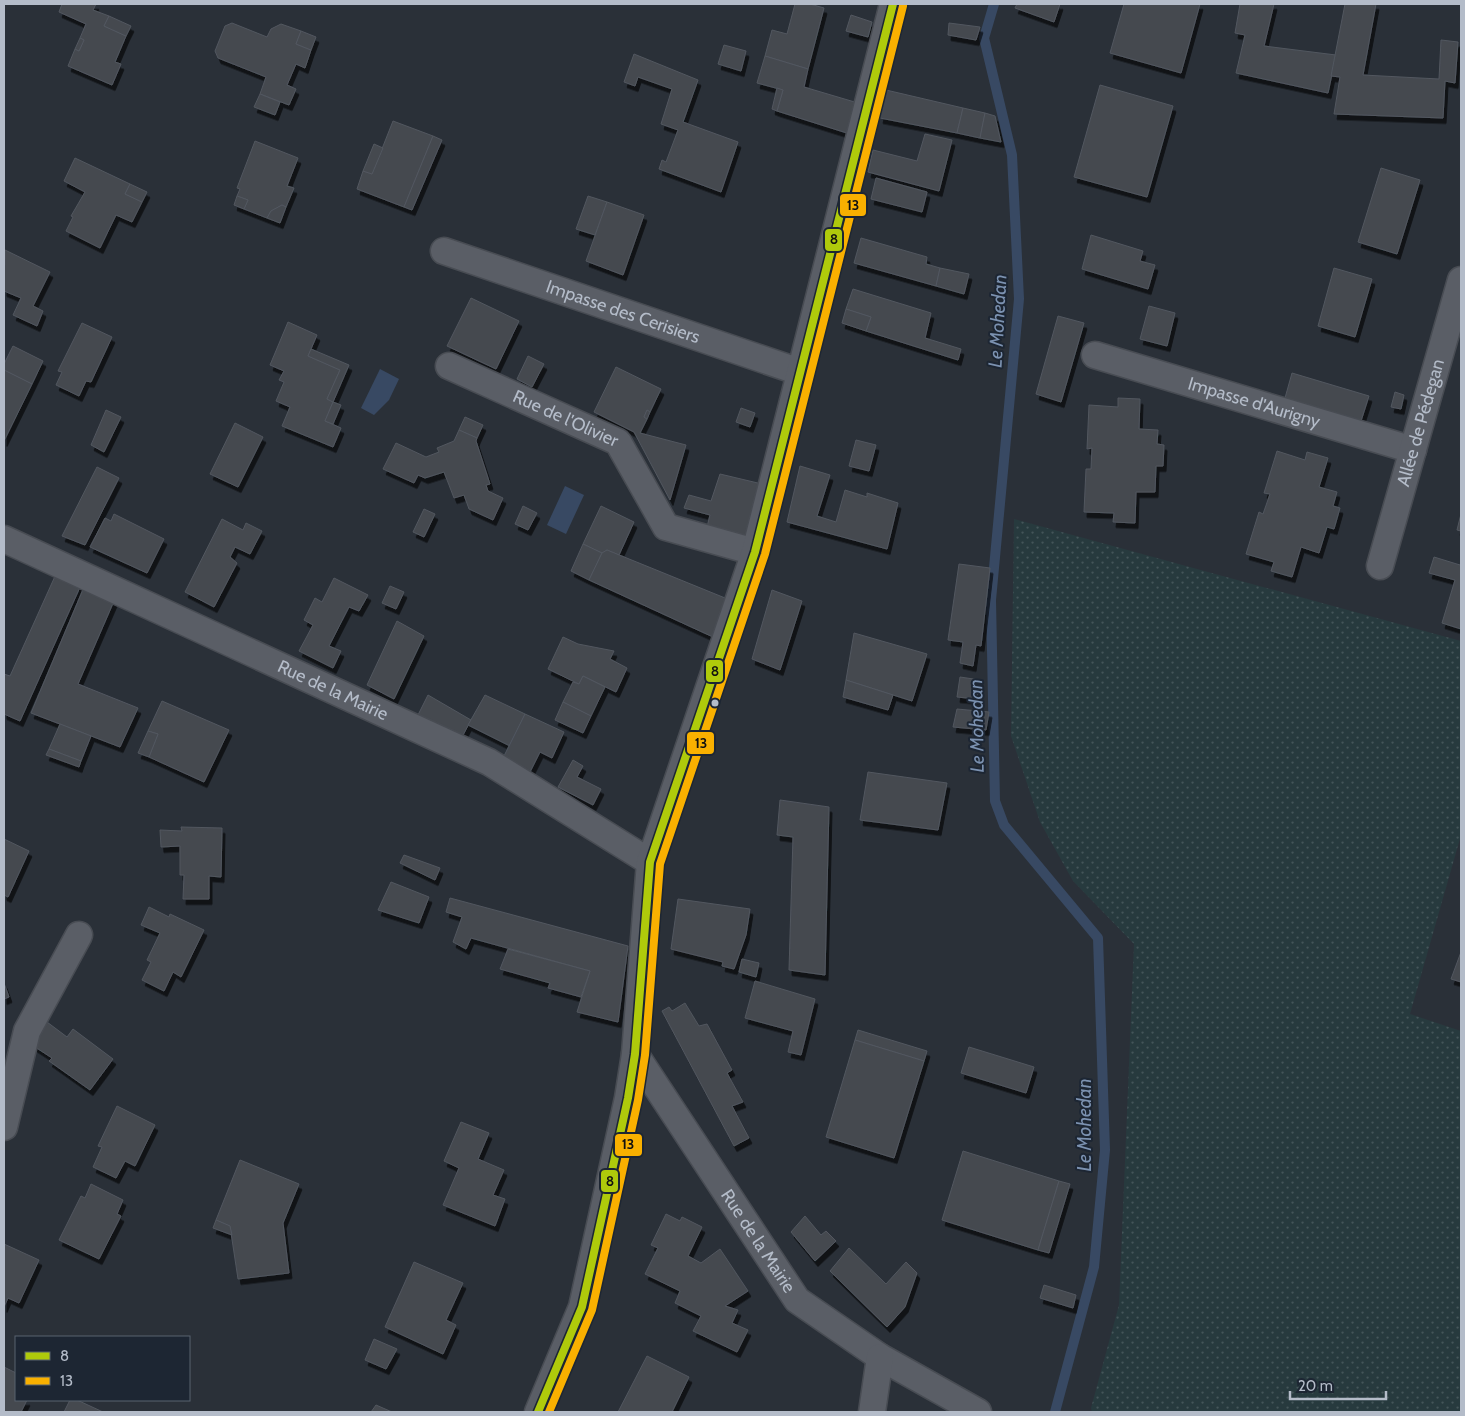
<svg xmlns="http://www.w3.org/2000/svg" width="1465" height="1416" font-family="Cabin,sans-serif">
<defs>
<pattern id="grass-dots" width="8" height="8" patternUnits="userSpaceOnUse" patternTransform="scale(1.25)"><rect width="8" height="8" fill="#273a3e"/><path d="M2 2h.1M6 6h.1" fill="none" stroke="#445559" stroke-width="1.8" stroke-linecap="round"/></pattern>
<filter id="shadow"><feDropShadow dx="3" dy="5.5" stdDeviation="0" flood-color="#0009"/></filter>
</defs>
<rect width="100%" height="100%" fill="#2a3038"/>
<polygon fill="url(#grass-dots)" points="1014,519 1461,641 1461,835 1410,1014 1461,1031 1461,1412 1092,1412 1091,1408 1119,1305 1134,944 1073,881 1040,822 1011,736"/>
<g fill="#384963">
<polygon points="380,369 399,379 389,400 374,415 361,408"/>
<polygon points="565,486 584,495 566,534 547,525"/>
</g>
<g fill="none" stroke-linecap="round" stroke-linejoin="round">
<polyline stroke="#384963" stroke-width="10" points="994,4 984,38 1012,155 1019,299 991,600 995,801 1004,825 1098,938 1105,1150 1094,1267 1055,1412"/>
</g>
<g fill="#444950" stroke="#52575f" filter="url(#shadow)">
<polygon points="62,4 96,4 93,10 109,16 104,26 126,36 115,62 121,64 112,85 68,66 75,49 79,51 84,40 80,38 86,24 59,12"/>
<polygon points="795,4 810,4 824,8 808,69 765,56 772,30 787,34"/>
<polygon points="1017,4 1060,4 1054,22 1015,8"/>
<polygon points="1124,4 1200,4 1181,73 1110,53"/>
<polygon points="1240,4 1274,4 1264,46 1336,55 1328,93 1236,73 1245,35 1235,33"/>
<polygon points="1345,4 1376,4 1363,75 1439,79 1441,40 1458,42 1455,83 1445,81 1443,118 1334,114 1340,77 1331,76"/>
<polygon points="851,15 872,22 868,37 846,31"/>
<polygon points="109,16 131,26 126,36 104,26"/>
<polygon points="232,23 267,37 271,29 281,24 301,31 296,44 311,50 305,68 296,64 287,85 296,89 289,105 260,94 266,77 218,58 215,51 225,26"/>
<polygon points="949,23 980,27 976,40 948,35"/>
<polygon points="301,31 316,37 311,50 296,44"/>
<polygon points="80,38 84,40 79,51 75,49"/>
<polygon points="724,45 746,51 741,71 718,64"/>
<polygon points="634,54 698,80 683,122 738,142 721,192 659,169 662,160 666,162 678,130 661,124 672,89 638,77 635,86 624,82"/>
<polygon points="765,56 808,69 804,87 858,103 850,134 777,111 783,90 757,83"/>
<polygon points="1100,85 1173,106 1147,197 1074,177"/>
<polygon points="777,88 783,90 777,111 772,109"/>
<polygon points="886,90 963,108 957,133 880,118"/>
<polygon points="260,94 280,102 275,115 254,107"/>
<polygon points="963,108 985,113 980,138 957,133"/>
<polygon points="985,113 995,116 1001,142 980,138"/>
<polygon points="393,121 433,136 404,207 357,189 363,171 372,174"/>
<polygon points="925,134 952,140 939,191 868,172 873,150 917,161"/>
<polygon points="433,136 442,140 412,210 404,207"/>
<polygon points="255,141 298,158 287,186 294,188 286,207 282,205 271,211 267,218 244,209 248,200 237,196 240,189 237,188"/>
<polygon points="374,144 383,148 372,174 363,171"/>
<polygon points="75,158 130,184 125,194 142,202 132,222 116,215 100,248 66,231 73,217 71,216 85,192 64,181"/>
<polygon points="1381,168 1420,180 1397,254 1358,242"/>
<polygon points="876,178 927,192 922,212 871,199"/>
<polygon points="130,184 147,192 142,202 125,194"/>
<polygon points="237,196 248,200 244,209 234,205"/>
<polygon points="588,196 607,202 595,235 576,229"/>
<polygon points="607,202 644,215 623,275 586,261"/>
<polygon points="282,205 286,207 280,223 267,218 271,211"/>
<polygon points="1091,235 1143,251 1140,261 1155,265 1148,289 1082,269"/>
<polygon points="861,238 927,257 926,264 940,268 936,286 854,263"/>
<polygon points="5,250 50,272 33,306 43,311 37,326 13,315 21,298 4,291"/>
<polygon points="940,268 969,274 964,294 936,286"/>
<polygon points="1334,268 1372,279 1355,337 1318,326"/>
<polygon points="853,289 931,313 925,338 961,349 958,360 866,331 871,317 846,309"/>
<polygon points="471,298 519,321 496,369 447,346"/>
<polygon points="1149,306 1175,313 1167,346 1140,339"/>
<polygon points="846,309 871,317 866,331 842,323"/>
<polygon points="1058,316 1084,323 1061,402 1036,394"/>
<polygon points="288,322 317,335 308,356 340,370 327,399 333,402 325,421 341,428 333,447 282,426 290,407 276,401 284,382 279,380 284,371 270,365"/>
<polygon points="82,323 112,337 91,382 86,381 79,396 56,385 62,372 58,371"/>
<polygon points="13,346 43,361 32,384 4,370 4,364"/>
<polygon points="311,349 349,365 333,402 327,399 340,370 308,356"/>
<polygon points="528,356 544,364 532,387 517,379"/>
<polygon points="616,367 661,389 650,412 647,410 644,417 647,419 640,433 686,445 670,500 634,432 594,412"/>
<polygon points="4,370 32,384 4,441"/>
<polygon points="1292,373 1369,396 1361,421 1285,398"/>
<polygon points="1395,392 1404,395 1401,409 1391,407"/>
<polygon points="1118,398 1140,399 1139,429 1158,430 1157,444 1164,445 1163,466 1156,466 1155,492 1136,492 1135,523 1113,522 1114,513 1084,512 1086,469 1091,469 1092,448 1087,449 1089,405 1118,407"/>
<polygon points="333,402 341,405 333,424 325,421"/>
<polygon points="741,408 755,413 750,427 736,422"/>
<polygon points="106,410 121,417 104,452 91,445"/>
<polygon points="647,410 650,412 647,419 644,417"/>
<polygon points="465,417 483,425 477,438 459,430"/>
<polygon points="235,423 263,437 238,487 210,474"/>
<polygon points="459,430 477,438 476,441 490,484 486,485 488,491 503,498 493,520 469,509 464,495 454,498 444,472 425,478 418,475 414,483 383,469 396,443 426,457 439,452 437,448 454,441"/>
<polygon points="856,440 876,445 869,471 849,466"/>
<polygon points="1277,451 1305,460 1307,452 1328,458 1319,487 1337,492 1333,506 1340,508 1334,529 1327,527 1319,553 1301,547 1292,577 1271,571 1274,562 1246,554 1259,512 1263,514 1270,494 1264,493"/>
<polygon points="800,466 830,475 817,516 836,522 845,490 867,497 867,493 898,503 887,549 787,522"/>
<polygon points="97,467 119,478 85,545 62,536"/>
<polygon points="720,474 762,484 748,539 707,527 710,515 684,508 689,495 711,501"/>
<polygon points="523,506 537,513 528,530 515,524"/>
<polygon points="601,506 634,522 619,555 607,550 602,553 583,544"/>
<polygon points="424,509 435,514 424,537 413,532"/>
<polygon points="114,514 164,539 147,573 90,547 105,518 111,521"/>
<polygon points="1461,514 1461,531 1457,530"/>
<polygon points="222,519 243,530 246,523 262,531 250,554 235,547 230,557 237,563 214,607 185,592"/>
<polygon points="583,544 602,553 589,580 571,571"/>
<polygon points="607,550 730,600 713,637 589,580 602,553"/>
<polygon points="1434,557 1460,565 1461,563 1461,629 1442,623 1455,580 1429,573"/>
<polygon points="959,564 990,568 981,646 976,645 973,666 960,663 963,642 948,640"/>
<polygon points="56,574 81,585 20,721 4,714 4,674 10,676"/>
<polygon points="334,578 368,595 359,611 349,607 329,646 341,651 333,668 299,651 313,625 304,620 315,598 322,602"/>
<polygon points="390,586 404,592 396,609 382,603"/>
<polygon points="84,587 114,601 78,684 138,708 120,747 31,713"/>
<polygon points="772,590 802,601 780,670 752,659"/>
<polygon points="397,621 424,636 394,699 367,685"/>
<polygon points="854,633 927,654 912,701 846,680"/>
<polygon points="563,637 578,644 614,651 610,659 627,668 616,692 583,676 579,684 548,669"/>
<polygon points="583,676 605,687 591,716 563,702 573,682 579,684"/>
<polygon points="960,677 980,680 977,699 957,697"/>
<polygon points="846,680 893,695 888,710 843,697"/>
<polygon points="428,695 471,720 462,737 418,715"/>
<polygon points="485,695 525,714 510,746 468,725"/>
<polygon points="162,701 229,730 204,782 149,757 158,734 148,731"/>
<polygon points="563,702 591,716 583,733 555,720"/>
<polygon points="957,709 989,712 986,730 953,727"/>
<polygon points="525,714 564,732 552,758 540,752 530,772 503,758"/>
<polygon points="60,724 91,736 81,761 49,749"/>
<polygon points="148,731 158,734 149,757 138,753"/>
<polygon points="49,749 81,761 79,767 46,755"/>
<polygon points="573,760 583,766 577,777 601,789 593,805 558,787"/>
<polygon points="868,772 947,783 938,830 860,820"/>
<polygon points="780,800 829,807 825,975 789,970 793,837 777,835"/>
<polygon points="181,827 222,828 221,877 209,876 209,899 183,899 184,875 180,875 180,846 161,847 160,830 182,831"/>
<polygon points="4,839 29,851 8,897 4,895"/>
<polygon points="404,855 440,868 435,880 400,863"/>
<polygon points="391,882 429,897 419,923 378,910"/>
<polygon points="450,898 628,946 618,1022 577,1012 590,971 471,938 466,949 453,942 462,917 446,912"/>
<polygon points="678,899 750,909 746,935 734,969 722,966 723,962 671,949"/>
<polygon points="149,907 169,917 170,914 204,930 181,977 173,972 164,991 142,980 151,962 147,960 160,933 141,925"/>
<polygon points="508,949 590,971 581,997 548,988 550,983 500,969"/>
<polygon points="1461,952 1461,982 1451,979"/>
<polygon points="742,959 759,963 756,977 739,972"/>
<polygon points="755,981 815,999 801,1055 788,1052 793,1031 745,1018"/>
<polygon points="4,983 9,997 4,999"/>
<polygon points="685,1003 699,1026 707,1024 732,1070 727,1073 743,1102 732,1106 749,1138 734,1146 662,1011 669,1007 672,1011"/>
<polygon points="47,1022 67,1037 73,1029 113,1059 90,1090 49,1061 52,1058 32,1045"/>
<polygon points="858,1030 927,1051 924,1061 855,1040"/>
<polygon points="855,1040 924,1061 894,1158 826,1137"/>
<polygon points="969,1047 1034,1067 1026,1093 961,1073"/>
<polygon points="117,1106 155,1125 135,1166 125,1161 116,1178 93,1167 102,1147 98,1146"/>
<polygon points="461,1122 489,1133 478,1159 504,1170 493,1195 505,1199 495,1226 443,1205 459,1168 444,1161"/>
<polygon points="963,1151 1059,1181 1038,1250 942,1220"/>
<polygon points="240,1160 299,1184 283,1223 289,1273 238,1279 230,1226 216,1220"/>
<polygon points="1059,1181 1070,1184 1049,1253 1038,1250"/>
<polygon points="91,1184 123,1200 117,1214 121,1216 99,1259 59,1240 81,1196 85,1198"/>
<polygon points="666,1214 680,1221 682,1217 702,1227 688,1256 701,1263 720,1249 748,1291 725,1306 738,1310 732,1323 748,1330 737,1352 693,1331 701,1316 675,1303 680,1291 645,1274 658,1248 651,1245"/>
<polygon points="805,1216 821,1235 826,1231 836,1241 815,1261 791,1232"/>
<polygon points="216,1220 230,1226 232,1235 213,1228"/>
<polygon points="4,1244 39,1260 19,1303 8,1298 4,1307"/>
<polygon points="849,1248 886,1284 906,1262 917,1273 905,1307 887,1327 830,1271"/>
<polygon points="414,1262 463,1283 446,1320 456,1325 443,1354 385,1327"/>
<polygon points="1044,1285 1076,1295 1073,1308 1040,1298"/>
<polygon points="374,1339 397,1349 386,1369 365,1360"/>
<polygon points="647,1356 689,1377 672,1412 618,1412"/>
<polygon points="4,1367 16,1373 16,1400 27,1400 21,1412 4,1412"/>
<polygon points="70,1400 77,1400 103,1412 64,1412"/>
<polygon points="376,1405 392,1412 371,1412"/>
</g>
<g fill="none" stroke-linecap="round" stroke-linejoin="round">
<defs>
<g id="street">
<path id="s1" d="M444,251L800,372"/>
<path id="s2" d="M1095,355L1413,450"/>
<path id="s3" d="M449,366L618,442L666,527L755,552"/>
<path id="s4" d="M4,539L489,762L650,862"/>
<path id="s5" d="M1380,566L1461,280"/>
<path id="s6" d="M635,1054L797,1300L880,1357L978,1412"/>
<polyline points="4,1127 27,1031 79,935"/>
<polyline points="538,1412 582,1307 628,1098 635,1054 650,862 755,552 893,4"/>
<polyline points="872,1412 880,1357"/>
</g>
</defs>
<use href="#street" stroke="#484c53" stroke-width="29"/>
<use href="#street" stroke="#5a5e66" stroke-width="26"/>
<defs>
<polyline id="bus-1" points="538,1412 582,1307 628,1098 635,1054 650,862 755,552 893,4"/>
<polyline id="bus-2" points="549,1412 592,1310 638,1100 645,1055 660,864 765,554 903,6"/>
</defs>
<use href="#bus-1" stroke="#1d2633" stroke-width="11"/>
<use href="#bus-2" stroke="#1d2633" stroke-width="11"/>
<use href="#bus-1" stroke="#afca0b" stroke-width="8"/>
<use href="#bus-2" stroke="#f9b000" stroke-width="8"/>
</g>
<circle fill="#b4bcc9" stroke="#1d2633" stroke-width="2" cx="715" cy="703" r="4.5"/>
<g text-anchor="middle" stroke-width="4" stroke-linejoin="round" paint-order="stroke">
<g font-size="18" fill="#b4bcc9" stroke="#1d2633">
<text dy="6" stroke="none"><textPath href="#s1" startOffset="189">Impasse des Cerisiers</textPath></text>
<text dy="6" stroke="none"><textPath href="#s2" startOffset="166">Impasse d'Aurigny</textPath></text>
<text dy="6" stroke="none"><textPath href="#s3" startOffset="128">Rue de l'Olivier</textPath></text>
<text dy="6" stroke="none"><textPath href="#s5" startOffset="149">Allée de Pédegan</textPath></text>
<text dy="6" stroke="none"><textPath href="#s4" startOffset="362">Rue de la Mairie</textPath></text>
<text dy="6" stroke="none"><textPath href="#s6" startOffset="224">Rue de la Mairie</textPath></text>
</g>
<g font-size="19" font-style="italic" fill="#7c92b1" stroke="#1d2633">
<text transform="translate(997 321) rotate(-87)" y="7">Le Mohedan</text>
<text transform="translate(976 726) rotate(-91)" y="7">Le Mohedan</text>
<text transform="translate(1084 1125) rotate(-90)" y="7">Le Mohedan</text>
</g>
</g>
<g stroke="#1d2633" stroke-width="2">
<rect x="839" y="193" width="28" height="24" rx="5" fill="#f9b000"/>
<rect x="824" y="228" width="19" height="24" rx="5" fill="#afca0b"/>
<rect x="705" y="659" width="19" height="24" rx="5" fill="#afca0b"/>
<rect x="686" y="731" width="29" height="24" rx="5" fill="#f9b000"/>
<rect x="614" y="1133" width="29" height="24" rx="5" fill="#f9b000"/>
<rect x="600" y="1169" width="19" height="24" rx="5" fill="#afca0b"/>
</g>
<g font-size="14" text-anchor="middle" font-weight="bold" fill="#111">
<text x="853" y="210">13</text>
<text x="834" y="244">8</text>
<text x="715" y="676">8</text>
<text x="701" y="748">13</text>
<text x="628" y="1149">13</text>
<text x="610" y="1186">8</text>
</g>
<rect width="1465" height="1416" fill="none" stroke="#b4bcc9" stroke-width="10"/>
<rect x="15" y="1336" width="175" height="65" fill="#1d2633" stroke="#59626f"/>
<rect x="25" y="1352" width="25" height="8" fill="#afca0b" stroke="#59626f"/>
<text x="60" y="1361" font-size="15" fill="#b4bcc9">8</text>
<rect x="25" y="1377" width="25" height="8" fill="#f9b000" stroke="#59626f"/>
<text x="60" y="1386" font-size="15" fill="#b4bcc9">13</text>
<path d="M1290 1391v8h96v-8" fill="none" stroke="#b4bcc9" stroke-width="2.5"/>
<text x="1298" y="1391" font-size="15" fill="#b4bcc9" stroke="#1d2633" stroke-width="4" paint-order="stroke">20 m</text>
</svg>
